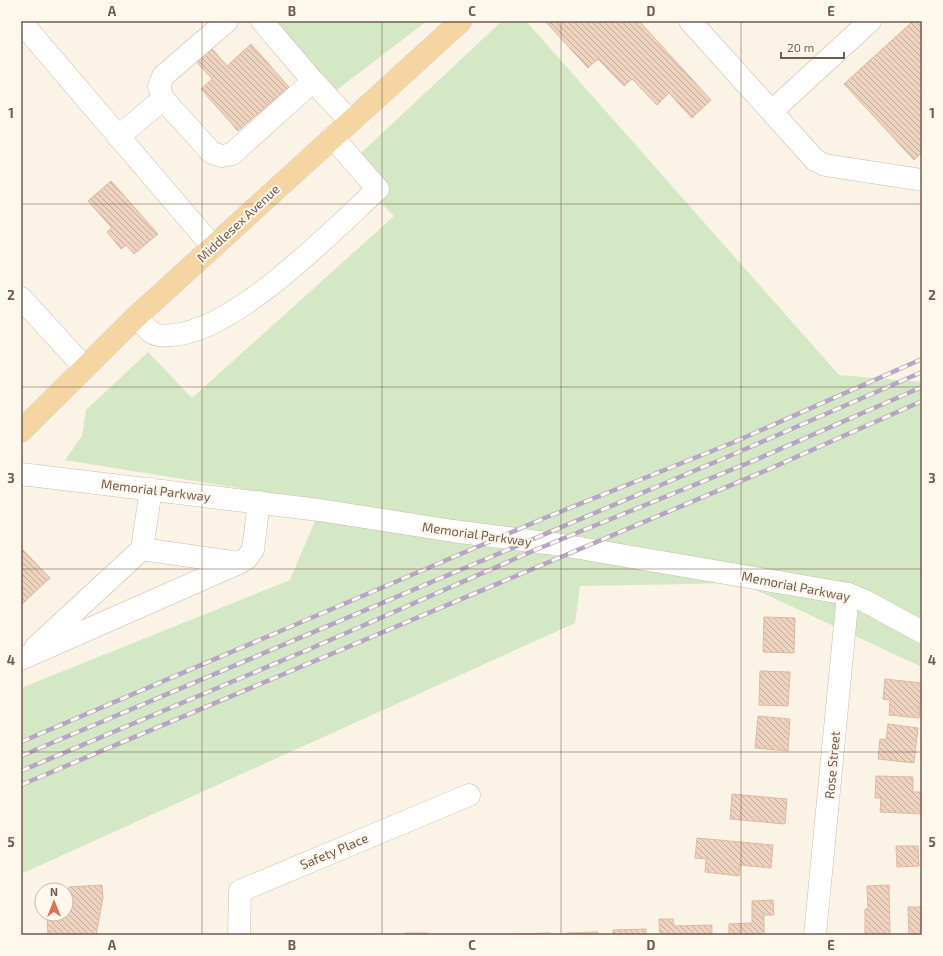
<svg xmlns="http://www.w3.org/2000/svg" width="943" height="956" font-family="'Exo 2',sans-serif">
<defs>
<pattern id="building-back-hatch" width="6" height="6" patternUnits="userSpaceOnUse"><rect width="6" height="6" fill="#eed2c0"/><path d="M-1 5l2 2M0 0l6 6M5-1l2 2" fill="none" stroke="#c5ad9e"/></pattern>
</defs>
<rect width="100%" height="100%" fill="#fbf3e6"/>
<g fill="#d4e8c6">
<polygon points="274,21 427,21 334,92"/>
<polygon points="502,21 526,21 839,375 922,382 922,667 741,583 580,586 575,623 21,874 21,688 290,580 323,502 65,460 82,436 86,410 148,352 192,398 394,216 345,168"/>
</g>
<g fill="url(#building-back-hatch)" stroke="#e0b9a1">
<polygon points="545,21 639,21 711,100 692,118 669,93 657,105 632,79 624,86 598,59 588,68"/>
<polygon points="913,21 922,21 922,152 914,160 844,84"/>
<polygon points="208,44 227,66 251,44 289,87 238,131 201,89 212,79 193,58"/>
<polygon points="111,181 158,234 134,254 126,245 121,249 107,232 112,228 88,201"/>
<polygon points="21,548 50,578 21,605"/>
<polygon points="764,617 795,618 794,653 763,652"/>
<polygon points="760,671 790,672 788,706 759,705"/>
<polygon points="885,679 922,683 919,718 889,715 890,700 883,699"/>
<polygon points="758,716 790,719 788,751 755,748"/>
<polygon points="888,724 918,728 914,763 878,759 880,739 886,740"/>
<polygon points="876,776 913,777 913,792 922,792 922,814 880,812 881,798 875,798"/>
<polygon points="732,794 787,799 785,824 730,819"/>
<polygon points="697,838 773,845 771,868 740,865 739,876 705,872 706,859 695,858"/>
<polygon points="896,846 918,846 919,866 897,867"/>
<polygon points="102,885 103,898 96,935 48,935 47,919 56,919 55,914 66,914 66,898 69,887"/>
<polygon points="889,885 890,935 865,935 865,909 868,909 867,886"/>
<polygon points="773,900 774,915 764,915 764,935 729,935 729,924 752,923 752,901"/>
<polygon points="908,907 922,907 922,935 909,935"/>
<polygon points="659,919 673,919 674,926 712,925 712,935 660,935"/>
<polygon points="646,929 646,935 613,935 613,930"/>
<polygon points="598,932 598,935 567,935 567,933"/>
<polygon points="405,933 428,933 428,935 406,935"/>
<polygon points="550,933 550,935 516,935 516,934"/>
</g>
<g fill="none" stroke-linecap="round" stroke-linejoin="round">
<defs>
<g id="minor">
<polyline points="227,21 163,76 159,87 163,99 212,153 222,156 232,154 313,81"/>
<polyline points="262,21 313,81 350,121"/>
<polyline points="690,21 815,160 825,165 922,180"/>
<polyline points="21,22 213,247"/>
<polyline points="772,111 870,21"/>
<polyline points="118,137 163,99"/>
<polyline points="21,298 85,368"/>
<path d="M137,316C141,321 146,329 151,332C156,336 166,336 172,335C236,331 331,232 378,189L332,137"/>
<polyline points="21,474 319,510 453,531 562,545 848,594 865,601 922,632"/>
<polyline points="142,549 151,489"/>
<polyline points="36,647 142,549 239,563"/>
<polyline points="21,659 239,563 247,558 253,550 259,502"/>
<polyline points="239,935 240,891 469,795"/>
<polyline points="815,935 848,594"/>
</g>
<polyline id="major" points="21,431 137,316 461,21"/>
</defs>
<use href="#minor" stroke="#ccbbad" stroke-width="23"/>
<use href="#major" stroke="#d8d1cd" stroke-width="23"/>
<use href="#minor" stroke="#fff" stroke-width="22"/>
<use href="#major" stroke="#f5d6a3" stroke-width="22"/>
<defs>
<g id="rail">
<polyline points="21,742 547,517 732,443 922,359"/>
<polyline points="21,756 741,451 922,372"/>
<polyline points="21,771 312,648 535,550 753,461 922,387"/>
<polyline points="21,785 767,470 922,401"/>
</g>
</defs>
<use href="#rail" stroke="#b6a5c4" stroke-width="4.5"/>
<use href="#rail" stroke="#fef7ec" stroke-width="3" stroke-dasharray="9" stroke-linecap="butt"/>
</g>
<path fill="none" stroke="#735a4d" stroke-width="1" stroke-opacity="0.55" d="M202,21V935M382,21V935M561,21V935M741,21V935M21,204H922M21,387H922M21,569H922M21,752H922"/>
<g text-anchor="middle" stroke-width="4" stroke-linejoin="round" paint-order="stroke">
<g font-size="13" fill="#735a4d" stroke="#fef7ec">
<text transform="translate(238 223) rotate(-43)" y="5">Middlesex Avenue</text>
<text transform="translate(156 490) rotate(7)" y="5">Memorial Parkway</text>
<text transform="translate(477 534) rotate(8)" y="5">Memorial Parkway</text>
<text transform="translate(796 586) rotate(11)" y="5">Memorial Parkway</text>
<text transform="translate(832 765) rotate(-85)" y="5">Rose Street</text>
<text transform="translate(334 851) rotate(-23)" y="5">Safety Place</text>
</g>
</g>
<rect width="943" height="956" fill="none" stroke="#fef7ec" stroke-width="44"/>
<g transform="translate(54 902)"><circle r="19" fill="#fef7ec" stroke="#c6b8ac"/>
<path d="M0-3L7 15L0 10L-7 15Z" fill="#dc7254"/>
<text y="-6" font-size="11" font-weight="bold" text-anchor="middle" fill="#735a4d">N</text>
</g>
<path d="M781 52v6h63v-6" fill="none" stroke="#735a4d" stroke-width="2"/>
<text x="787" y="52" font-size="12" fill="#735a4d" stroke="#fef7ec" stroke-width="3" paint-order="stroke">20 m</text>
<rect x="22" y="22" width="899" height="912" fill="none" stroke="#735a4d" stroke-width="1.5"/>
<g font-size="13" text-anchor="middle" font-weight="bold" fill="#735a4d">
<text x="112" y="16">A</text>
<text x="292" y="16">B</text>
<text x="472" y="16">C</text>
<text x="651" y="16">D</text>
<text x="831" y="16">E</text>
<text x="11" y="118">1</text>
<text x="932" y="118">1</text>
<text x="11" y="300">2</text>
<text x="932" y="300">2</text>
<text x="11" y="483">3</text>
<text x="932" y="483">3</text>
<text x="11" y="665">4</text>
<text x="932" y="665">4</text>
<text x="11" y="847">5</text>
<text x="932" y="847">5</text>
<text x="112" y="950">A</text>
<text x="292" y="950">B</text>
<text x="472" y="950">C</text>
<text x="651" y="950">D</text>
<text x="831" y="950">E</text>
</g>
</svg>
